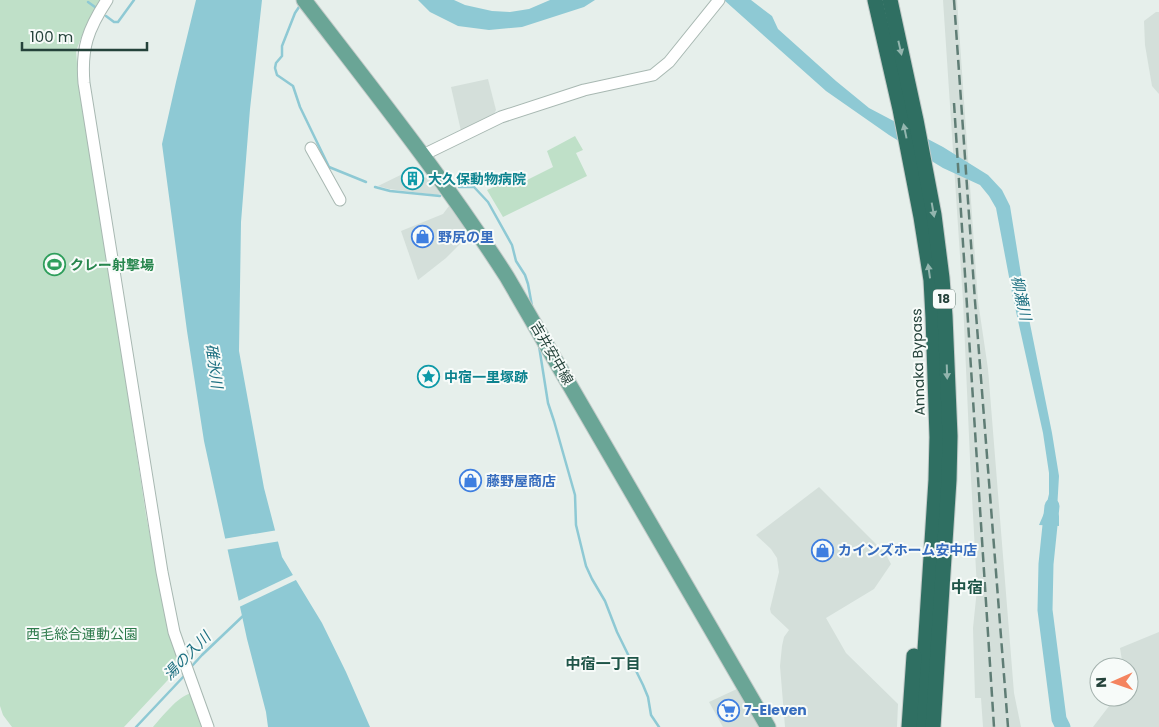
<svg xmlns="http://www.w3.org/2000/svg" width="1159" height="727" font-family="Poppins,'Noto Sans JP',sans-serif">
<rect width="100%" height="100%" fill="#e6efeb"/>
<g fill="#d4dfda">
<polygon points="943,0 957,0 978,301 988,369 1014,693 1021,727 983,727 981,698 975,698 973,628 977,589 970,459 963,301"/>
<polygon points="1156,12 1159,12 1159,94 1152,86 1145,45 1144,21"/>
<polygon points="488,79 496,110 493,116 461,131 451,87"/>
<polygon points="417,167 424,177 430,179 440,194 438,195 389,189 378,186"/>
<polygon points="449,206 470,234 446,258 418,280 401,231 443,214"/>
<polygon points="819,487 885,553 891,564 874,589 826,618 846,653 898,704 897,727 785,727 780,666 782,646 784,637 789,630 771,613 770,609 779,572 777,558 771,549 756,535"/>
<polygon points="1159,632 1159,727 1093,727 1116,697 1129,697 1129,667 1123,667 1120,648"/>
<polygon points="739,688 759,727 723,727 709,702"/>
</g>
<g fill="#bfe0c8">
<polygon points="0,0 101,0 85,28 76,51 79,88 117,324 146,515 162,599 180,667 124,727 12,727 3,715 0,706"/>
<polygon points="575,136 583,150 576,153 587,176 503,217 487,190 511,179 515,186 553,167 547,151"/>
<path d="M191,693L203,727H153C163,716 177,697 191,693Z"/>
</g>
<g fill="#8ec9d4">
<polygon points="196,0 262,0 250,109 241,222 239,351 264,488 282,557 322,623 346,672 370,727 268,727 266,712 247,639 204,441 187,331 162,144 176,82"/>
<polygon points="418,0 454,0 465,5 492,11 510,12 529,9 550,0 595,0 584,7 522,27 489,30 458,26 430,12"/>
<polygon points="724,0 751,0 772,16 778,29 836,81 869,108 943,147 988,175 1002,190 1010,206 1025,299 1052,433 1059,476 1057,510 1059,516 1059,526 1039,525 1045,511 1049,494 1049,473 1043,433 1013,298 996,208 989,196 980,185 943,168 889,135 826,91"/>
</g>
<g fill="#e6efeb">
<polygon points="278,530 281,541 225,550 223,539"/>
<polygon points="295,574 298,579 237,608 236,602"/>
</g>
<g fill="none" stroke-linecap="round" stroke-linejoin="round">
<g stroke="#8ec9d4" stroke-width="2.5">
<polyline points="88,2 95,7"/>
<polyline points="301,4 295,13 282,46 282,56 276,63 275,68 277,75 293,86 300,107 329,167 366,182"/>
<polyline points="106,16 114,22 118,22 134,0"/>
<polyline points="375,187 390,191 440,196"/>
<polyline points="459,187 474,187 488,202 512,245 516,261 525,275 528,284 532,306"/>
<polyline points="539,346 548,403 554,421 575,495 576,525 586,566 592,579 605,601 617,632 643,685 648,697 651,715 659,727"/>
<polyline points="191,667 202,655 244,615"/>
<polyline points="136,727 185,675"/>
</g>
<polyline stroke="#8ec9d4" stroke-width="15" points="1052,506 1046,564 1045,610 1059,719 1063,727"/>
<defs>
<g id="minor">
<path d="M107,0C88,29 81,48 84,83L162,572L174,632L186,666L208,727"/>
<polyline points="311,148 340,200"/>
<polyline points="423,155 501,117 584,90 653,75 669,62 719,0"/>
</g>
<path id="major" d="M304,0C374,91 445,180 507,277L768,727"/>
<g id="highway">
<polyline points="875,0 900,109 921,217 931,280 933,317 937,437 936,480 920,727"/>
<polyline points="890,0 916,120 934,215 942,278 945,316 950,436 949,480 933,727"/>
<polyline points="909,727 914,656"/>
</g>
</defs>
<use href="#minor" stroke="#a8b8b2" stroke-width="13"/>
<use href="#major" stroke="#c2cac8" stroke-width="17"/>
<use href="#highway" stroke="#c2cac8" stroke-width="17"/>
<use href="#minor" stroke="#fff" stroke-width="11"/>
<use href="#major" stroke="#6aa596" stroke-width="15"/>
<use href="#highway" stroke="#2f6f62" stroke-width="15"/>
<g stroke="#5f7d75" stroke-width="2.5" stroke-dasharray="10 5" stroke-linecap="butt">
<polyline points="954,0 975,301 1008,727"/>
<polyline points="954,103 994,727"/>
</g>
</g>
<defs><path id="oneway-solid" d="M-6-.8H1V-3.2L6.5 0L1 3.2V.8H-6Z" transform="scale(1.25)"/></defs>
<g fill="#93b5ae">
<use href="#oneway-solid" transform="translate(900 48) rotate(77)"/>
<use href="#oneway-solid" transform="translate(905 131) rotate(-102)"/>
<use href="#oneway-solid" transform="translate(933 210) rotate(80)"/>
<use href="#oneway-solid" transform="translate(929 271) rotate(-98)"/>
<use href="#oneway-solid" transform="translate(947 372) rotate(88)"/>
</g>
<defs>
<symbol id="building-ring" viewBox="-11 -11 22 22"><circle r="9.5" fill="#f7fbf9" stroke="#0f9aa8" stroke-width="1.5"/><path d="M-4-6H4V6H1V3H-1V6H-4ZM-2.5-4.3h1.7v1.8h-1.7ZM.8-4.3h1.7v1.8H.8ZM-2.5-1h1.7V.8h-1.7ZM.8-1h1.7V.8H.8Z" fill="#0f9aa8"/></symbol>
<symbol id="shop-ring" viewBox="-11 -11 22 22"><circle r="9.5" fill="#f7fbf9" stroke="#3f7fe0" stroke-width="1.5"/><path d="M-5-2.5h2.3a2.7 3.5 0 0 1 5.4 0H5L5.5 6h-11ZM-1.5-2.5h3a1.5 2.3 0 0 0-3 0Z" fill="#3f7fe0"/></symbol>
<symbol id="stadium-ring" viewBox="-11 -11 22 22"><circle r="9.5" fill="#f7fbf9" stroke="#2e9e5b" stroke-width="1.5"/><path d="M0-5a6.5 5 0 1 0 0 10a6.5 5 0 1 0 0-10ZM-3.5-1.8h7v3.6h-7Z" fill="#2e9e5b"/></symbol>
<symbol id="sight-ring" viewBox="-11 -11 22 22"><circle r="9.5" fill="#f7fbf9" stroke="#0f9aa8" stroke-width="1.5"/><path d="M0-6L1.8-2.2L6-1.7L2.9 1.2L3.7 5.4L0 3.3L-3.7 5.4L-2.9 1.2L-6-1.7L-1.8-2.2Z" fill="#0f9aa8"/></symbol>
<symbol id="supermarket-ring" viewBox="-11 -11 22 22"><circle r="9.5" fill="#f7fbf9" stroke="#3f7fe0" stroke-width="1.5"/><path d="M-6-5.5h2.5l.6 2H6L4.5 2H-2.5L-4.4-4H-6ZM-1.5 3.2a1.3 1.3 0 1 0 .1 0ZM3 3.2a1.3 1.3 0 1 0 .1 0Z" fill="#3f7fe0"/></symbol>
</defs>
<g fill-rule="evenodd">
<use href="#building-ring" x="400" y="166" width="25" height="25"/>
<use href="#shop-ring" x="410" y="224" width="25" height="25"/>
<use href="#stadium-ring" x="42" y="252" width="25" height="25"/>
<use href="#sight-ring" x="416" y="364" width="25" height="25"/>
<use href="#shop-ring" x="458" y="468" width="25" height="25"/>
<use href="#shop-ring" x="810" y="538" width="25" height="25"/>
<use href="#supermarket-ring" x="716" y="698" width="25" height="25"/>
</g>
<g text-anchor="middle" stroke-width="4" stroke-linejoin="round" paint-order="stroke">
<rect fill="#f7fbf9" stroke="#637a73" stroke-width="1" x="933" y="289.5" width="22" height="19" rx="4"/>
<g font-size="12" font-weight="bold" fill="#24423a">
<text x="944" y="303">18</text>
</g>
<g font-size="14" font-weight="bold" fill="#0d838f" stroke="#f7fbf9" text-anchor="start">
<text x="428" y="184">大久保動物病院</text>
<text x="444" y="382">中宿一里塚跡</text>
</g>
<g font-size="14" font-weight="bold" fill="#366cbe" stroke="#f7fbf9" text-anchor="start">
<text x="438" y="242">野尻の里</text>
<text x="486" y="486">藤野屋商店</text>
<text x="838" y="555">カインズホーム安中店</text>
<text x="744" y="715">7-Eleven</text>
</g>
<g font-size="14" font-weight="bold" fill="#27864d" stroke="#f7fbf9" text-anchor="start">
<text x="70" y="270">クレー射撃場</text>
</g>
<g font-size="14" fill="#24423a" stroke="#f7fbf9">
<text transform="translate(552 353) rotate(60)" y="5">吉井安中線</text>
<text transform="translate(918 362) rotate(-92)" y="5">Annaka Bypass</text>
</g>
<g font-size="14" fill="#2d7a4b" stroke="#f7fbf9">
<text x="82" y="639">西毛総合運動公園</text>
</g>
<g font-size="15" font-style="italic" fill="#1c6f80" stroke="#f7fbf9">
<text transform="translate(1021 298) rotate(78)" y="5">柳瀬川</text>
<text transform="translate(214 366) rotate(82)" y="5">碓氷川</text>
<text transform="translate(187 656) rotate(-46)" y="5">湯の入川</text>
</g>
<g font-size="15" font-weight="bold" fill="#1f5548" stroke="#f7fbf9">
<text x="603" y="669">中宿一丁目</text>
</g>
<g font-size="16" font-weight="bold" fill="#1f5548" stroke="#f7fbf9">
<text x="967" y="593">中宿</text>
</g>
</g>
<g transform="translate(1114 682) rotate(268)"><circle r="24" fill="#f7fbf9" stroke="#a3b1ad"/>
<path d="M0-4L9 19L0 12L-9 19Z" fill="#f4845f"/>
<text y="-8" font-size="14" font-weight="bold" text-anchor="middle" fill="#24423a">N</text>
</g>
<path d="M22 42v8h125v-8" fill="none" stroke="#24423a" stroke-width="2.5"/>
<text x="30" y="42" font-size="15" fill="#24423a" stroke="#f7fbf9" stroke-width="4" paint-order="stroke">100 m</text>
</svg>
